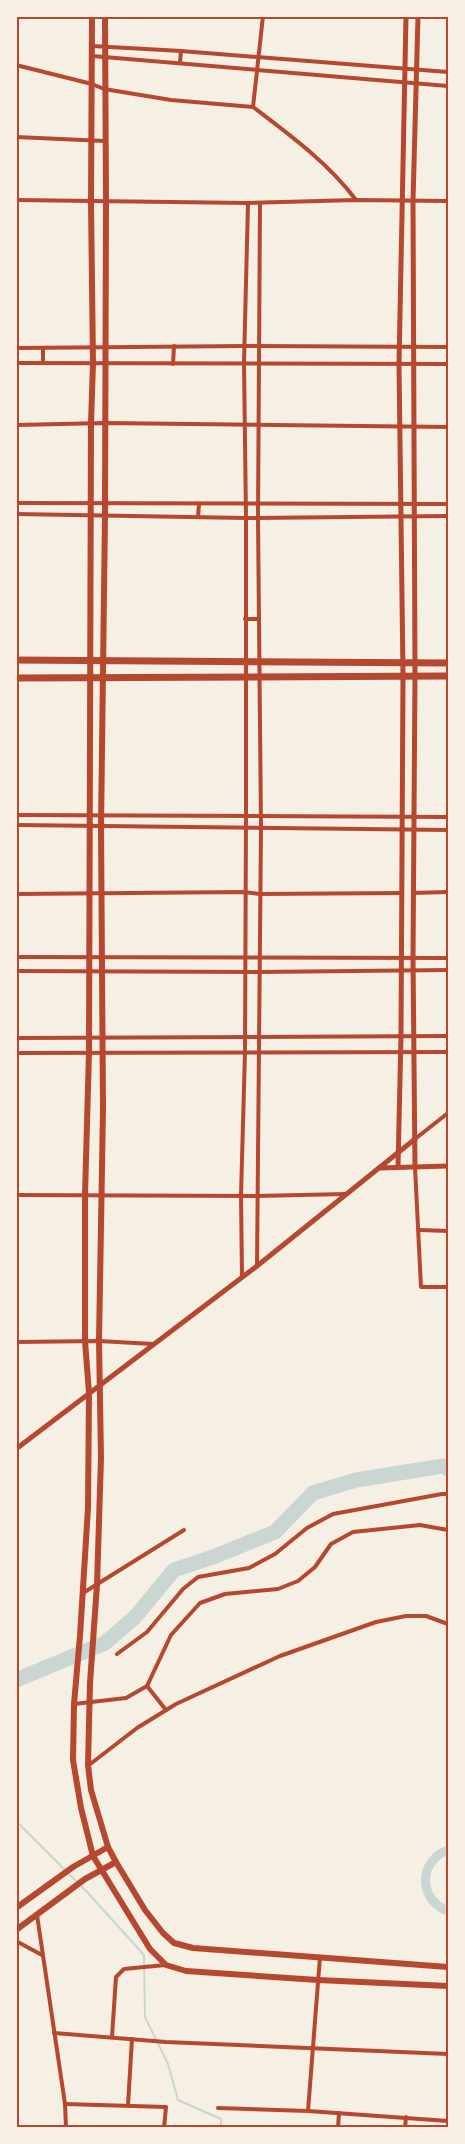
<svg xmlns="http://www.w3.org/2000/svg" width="465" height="2144" font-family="'Fira Sans Condensed',sans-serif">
<rect width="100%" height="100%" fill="#f6efe4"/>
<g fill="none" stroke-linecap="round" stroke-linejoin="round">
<polyline stroke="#c9d6d2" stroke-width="2" points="16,1821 88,1893 144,1955 145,2017 168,2064 178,2100 221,2119 221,2128"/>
<path stroke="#c9d6d2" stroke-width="9" d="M448,1850C418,1861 418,1900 448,1911"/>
<polyline stroke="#c9d6d2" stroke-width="15" points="16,1680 105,1643 135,1617 174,1570 213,1557 275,1532 313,1493 356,1480 443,1466 448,1469"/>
<g stroke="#b5482f" stroke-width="4">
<polyline points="92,46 181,51 448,72"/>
<polyline points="92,56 448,86"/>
<polyline points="180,62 181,51"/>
<polyline points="16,65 92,84 104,89 171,100 253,107"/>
<path d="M253,107C290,135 328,163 356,200"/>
<polyline points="253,107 263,16"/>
<polyline points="16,137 105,141"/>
<polyline points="16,200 248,203 356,200 448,201"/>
<polyline points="16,348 245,346 448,347"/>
<polyline points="43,348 43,363"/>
<polyline points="16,363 448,364"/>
<polyline points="173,364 174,346"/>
<polyline points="16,425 105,423 448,427"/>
<polyline points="16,503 448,504"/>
<polyline points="16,514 246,518 448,516"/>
<polyline points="198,517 199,504"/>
<polyline points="245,619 259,619"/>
<polyline points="16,815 448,817"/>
<polyline points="16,825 448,830"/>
<polyline points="413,893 448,892"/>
<polyline points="16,894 244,892 259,894 401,893"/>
<polyline points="16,957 448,958"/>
<polyline points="16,971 259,972 448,970"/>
<polyline points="16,1038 448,1036"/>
<polyline points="16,1053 448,1052"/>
<polyline points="415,1139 448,1113"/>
<polyline points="415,1167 421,1287 448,1287"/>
<polyline points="16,1195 256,1196 346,1194"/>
<polyline points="420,1230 448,1231"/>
<polyline points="257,1266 261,828 258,518 260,203"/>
<polyline points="242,1276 241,1195 245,1052 246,815 246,518 244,363 248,203"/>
<polyline points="16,1342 99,1341 153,1344"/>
<polyline points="83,1593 184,1530"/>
<polyline points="117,1654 147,1632 183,1589 198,1577 249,1568 275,1554 307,1528 333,1514 442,1494 448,1494"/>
<polyline points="147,1686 166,1710"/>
<polyline points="74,1704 126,1698 147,1686 171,1635 200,1603 225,1594 278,1589 298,1581 315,1567 331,1544 353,1532 420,1525 448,1530"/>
<polyline points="89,1765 137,1728 176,1704 280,1656 376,1622 406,1616 426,1616 448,1624"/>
<polyline points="37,1915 65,2104 66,2128"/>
<polyline points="16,1941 42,1955"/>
<polyline points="54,2033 166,2042 448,2054"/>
<polyline points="112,2037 116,1977 124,1969 165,1965"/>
<polyline points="65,2104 166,2107 164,2128"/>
<polyline points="128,2105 132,2039"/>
<polyline points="218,2108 308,2111 448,2121"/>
<polyline points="308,2111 320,1957"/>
<polyline points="338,2128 339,2113"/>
<polyline points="405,2128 406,2117"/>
</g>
<g stroke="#b5482f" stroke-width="5">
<polyline points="398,1167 401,1036 403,675 399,364 406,16"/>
<polyline points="415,1167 413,958 415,675 413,201 418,16"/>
<polyline points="379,1168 448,1166"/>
<polyline points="16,1449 257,1266 415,1139"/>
</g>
<g stroke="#b5482f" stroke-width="6">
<polyline points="92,16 91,201 93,364 91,423 89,1052 85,1195 85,1341 89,1393 88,1508 80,1636 74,1704 73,1760 81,1808 93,1856 150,1949 166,1965 186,1971 318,1980 448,1986"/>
<polyline points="105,16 106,202 105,516 101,827 103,1109 99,1341 101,1458 97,1585 90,1683 88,1765 91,1790 108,1847 116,1862 145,1910 163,1933 174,1943 193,1948 448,1967"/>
<polyline points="16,1908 73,1867 108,1847"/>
<polyline points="16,1930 85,1879 116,1862"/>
</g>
<g stroke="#b5482f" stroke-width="7">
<polyline points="16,660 448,663"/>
<polyline points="16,678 448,676"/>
</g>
</g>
<rect width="465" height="2144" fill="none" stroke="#f6efe4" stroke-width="36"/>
<rect x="18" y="18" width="429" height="2108" fill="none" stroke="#b5482f" stroke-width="2"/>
</svg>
